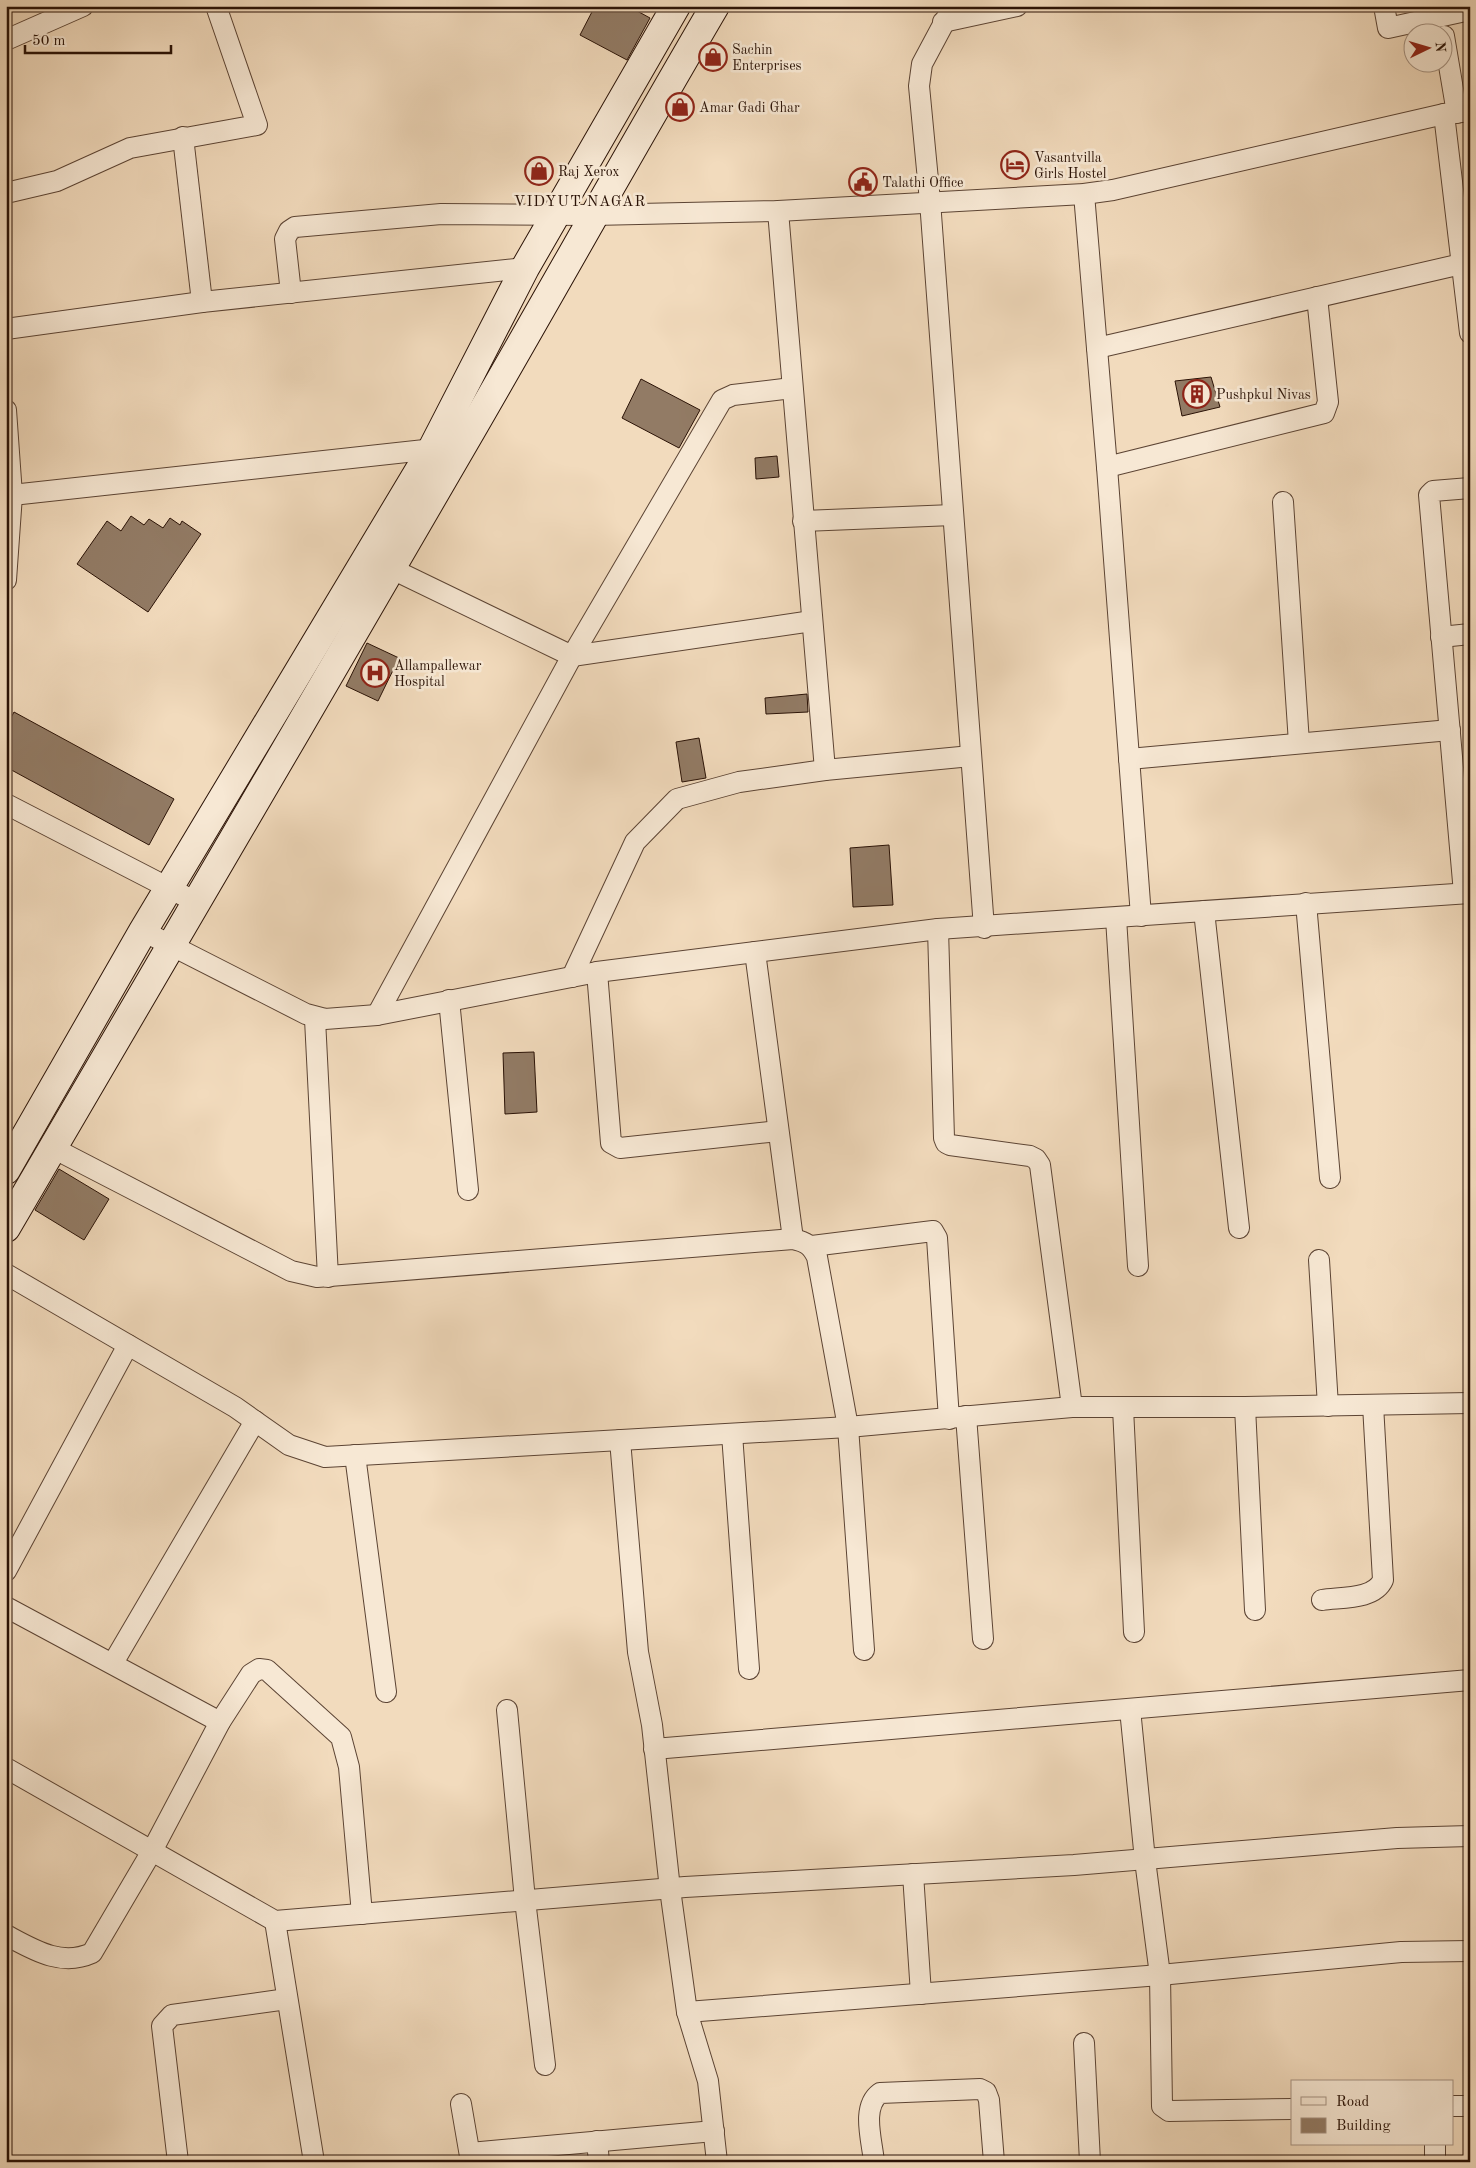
<svg xmlns="http://www.w3.org/2000/svg" width="1476" height="2168" font-family="'Old Standard TT',serif">
<rect width="100%" height="100%" fill="#f2dbbd"/>
<filter id="stains"><feTurbulence type="fractalNoise" baseFrequency=".004" numOctaves="4"/><feColorMatrix values="0 0 0 0 .2 0 0 0 0 .09 0 0 0 0 .02 0 0 0 .5 -.17"/></filter>
<radialGradient id="worn" r=".72"><stop offset=".6" stop-color="#630" stop-opacity="0"/><stop offset="1" stop-color="#630" stop-opacity=".3"/></radialGradient>
<g fill="#927b65" stroke="#2a1206">
<polygon points="595,6 628,6 650,18 627,60 580,35"/>
<polygon points="1211,377 1220,407 1182,416 1175,381"/>
<polygon points="641,379 700,410 679,448 622,418"/>
<polygon points="777,456 779,477 756,479 755,458"/>
<polygon points="131,516 144,525 149,519 163,528 170,518 180,525 182,521 201,534 148,612 77,564 107,521 121,531"/>
<polygon points="367,643 399,658 378,701 346,686"/>
<polygon points="807,694 808,712 766,714 765,698"/>
<polygon points="14,712 174,799 149,845 6,767 6,727"/>
<polygon points="699,738 706,778 682,782 676,742"/>
<polygon points="889,845 893,905 853,907 850,848"/>
<polygon points="534,1052 537,1112 505,1114 503,1053"/>
<polygon points="59,1169 109,1199 84,1240 35,1210"/>
</g>
<g fill="none" stroke-linecap="round" stroke-linejoin="round">
<defs>
<g id="street">
<polyline points="953,6 922,64 919,86 930,201 984,928"/>
<polyline points="1384,6 1388,28 1470,10"/>
<polyline points="943,22 1017,6"/>
<polyline points="1444,36 1457,113"/>
<polyline points="6,40 83,6"/>
<polyline points="1444,114 1470,333"/>
<polyline points="183,137 202,302"/>
<polyline points="6,193 57,181 130,148 257,125 216,6"/>
<polyline points="1084,194 1107,467 1141,916"/>
<polyline points="778,211 825,770"/>
<polyline points="291,293 285,239 289,231 295,227 441,214 593,215 778,211 1084,194 1113,190 1444,114 1470,111"/>
<polyline points="6,329 202,302 525,268"/>
<polyline points="1097,348 1470,262"/>
<polyline points="6,410 12,495 6,580"/>
<polyline points="1107,467 1324,413 1328,402 1317,297"/>
<polyline points="12,495 443,448"/>
<polyline points="1283,502 1299,743"/>
<polyline points="803,521 953,515"/>
<polyline points="390,568 572,656 812,621"/>
<polyline points="1441,637 1470,634"/>
<polyline points="1129,759 1450,730"/>
<polyline points="6,804 196,902"/>
<polyline points="1464,893 1429,495 1433,491 1470,488"/>
<polyline points="1306,903 1330,1178"/>
<polyline points="1204,911 1239,1228"/>
<polyline points="1116,918 1138,1266"/>
<polyline points="938,929 944,1138 946,1143 950,1145 1030,1156 1036,1159 1040,1165 1072,1407"/>
<polyline points="143,931 306,1014 325,1019 377,1015 597,972 938,929 1470,893"/>
<polyline points="755,952 793,1239"/>
<polyline points="597,972 611,1143 620,1148 778,1131"/>
<polyline points="572,977 635,842 677,799 739,782 825,770 971,756"/>
<polyline points="449,1000 468,1190"/>
<polyline points="377,1015 572,656 722,400 733,395 792,388"/>
<polyline points="315,1019 328,1277"/>
<path d="M53,1148L291,1271L317,1277L793,1239C806,1242 811,1245 817,1257L848,1427L864,1650"/>
<polyline points="812,1246 933,1231 937,1238 949,1419"/>
<polyline points="1319,1260 1328,1406"/>
<polyline points="6,1274 235,1407 289,1445 325,1457 848,1427 1072,1407 1245,1407 1470,1403"/>
<polyline points="1245,1407 1255,1610"/>
<polyline points="1123,1408 1134,1632"/>
<polyline points="966,1416 983,1639"/>
<polyline points="732,1434 749,1669"/>
<polyline points="620,1440 638,1652 652,1725 670,1889 687,2012 708,2081 717,2162"/>
<polyline points="355,1455 386,1692"/>
<polyline points="6,1571 128,1345"/>
<path d="M1322,1600C1341,1597 1374,1600 1383,1580L1373,1405"/>
<polyline points="6,1607 220,1722"/>
<polyline points="113,1663 255,1421"/>
<polyline points="1130,1709 1145,1860 1160,1975 1162,2106 1169,2111 1292,2109"/>
<polyline points="507,1710 525,1900 545,2065"/>
<polyline points="654,1749 1470,1680"/>
<polyline points="6,1768 275,1921 685,1887 1074,1865 1397,1838 1470,1836"/>
<polyline points="913,1874 921,1994"/>
<polyline points="275,1921 314,2162"/>
<path d="M6,1935C34,1950 61,1967 92,1953L152,1851L220,1722L251,1674L259,1669L267,1670L341,1737L349,1767L362,1914"/>
<polyline points="687,2012 1160,1975 1401,1952 1470,1951"/>
<polyline points="1084,2043 1090,2162"/>
<polyline points="461,2104 471,2162"/>
<polyline points="1452,2106 1470,2106"/>
<polyline points="597,2141 599,2162"/>
<polyline points="1435,2144 1435,2162"/>
<polyline points="470,2153 714,2131"/>
<polyline points="178,2162 162,2026 172,2015 287,1999"/>
<path d="M874,2162C872,2140 861,2107 880,2093L980,2089L986,2092L989,2100L994,2162"/>
</g>
<g id="secondary">
<polyline points="6,1170 143,931 432,449 525,268 676,6"/>
<path d="M6,1228C159,967 312,705 464,443C548,298 630,151 715,6"/>
</g>
</defs>
<use href="#street" stroke="#5c4434" stroke-width="22"/>
<use href="#secondary" stroke="#2a1206" stroke-width="30"/>
<use href="#street" stroke="#f7e8d4" stroke-width="20"/>
<use href="#secondary" stroke="#f7e8d4" stroke-width="28"/>
</g>
<defs>
<symbol id="shop-ring" viewBox="-11 -11 22 22"><circle r="9.5" fill="#f7e8d4" stroke="#8f2418" stroke-width="1.5"/><path d="M-5-2.5h2.3a2.7 3.5 0 0 1 5.4 0H5L5.5 6h-11ZM-1.5-2.5h3a1.5 2.3 0 0 0-3 0Z" fill="#8f2418"/></symbol>
<symbol id="hotel-ring" viewBox="-11 -11 22 22"><circle r="9.5" fill="#f7e8d4" stroke="#8f2418" stroke-width="1.5"/><path d="M-6-4.5h1.5V1H6V5H4.5V3h-9V5H-6ZM-4 0a1.8 1.8 0 1 1 3.6 0ZM.5 0V-2.5h3Q6-2.5 6 0Z" fill="#8f2418"/></symbol>
<symbol id="civic-ring" viewBox="-11 -11 22 22"><circle r="9.5" fill="#f7e8d4" stroke="#8f2418" stroke-width="1.5"/><path d="M-.6-6.5H3V-4.5H.6V-3L4-1V1h2V6H-6V1h2V-1L-.6-3ZM-1.2 2.5V6h2.4V2.5Z" fill="#8f2418"/></symbol>
<symbol id="building-ring" viewBox="-11 -11 22 22"><circle r="9.5" fill="#f7e8d4" stroke="#8f2418" stroke-width="1.5"/><path d="M-4-6H4V6H1V3H-1V6H-4ZM-2.5-4.3h1.7v1.8h-1.7ZM.8-4.3h1.7v1.8H.8ZM-2.5-1h1.7V.8h-1.7ZM.8-1h1.7V.8H.8Z" fill="#8f2418"/></symbol>
<symbol id="hospital-ring" viewBox="-11 -11 22 22"><circle r="9.5" fill="#f7e8d4" stroke="#8f2418" stroke-width="1.5"/><path d="M-5-5h3v3.5h4V-5h3V5h-3V1.5h-4V5h-3Z" fill="#8f2418"/></symbol>
</defs>
<g fill-rule="evenodd">
<use href="#shop-ring" x="697" y="41" width="32" height="32"/>
<use href="#shop-ring" x="664" y="91" width="32" height="32"/>
<use href="#hotel-ring" x="999" y="149" width="32" height="32"/>
<use href="#shop-ring" x="523" y="155" width="32" height="32"/>
<use href="#civic-ring" x="847" y="166" width="32" height="32"/>
<use href="#building-ring" x="1181" y="378" width="32" height="32"/>
<use href="#hospital-ring" x="359" y="657" width="32" height="32"/>
</g>
<g text-anchor="middle" stroke-width="5" stroke-linejoin="round" paint-order="stroke">
<g font-size="14" fill="#2a1206" stroke="#f7e8d4" text-anchor="start">
<text x="732" y="54">Sachin<tspan x="732" dy="16">Enterprises</tspan></text>
<text x="699" y="112">Amar Gadi Ghar</text>
<text x="1034" y="162">Vasantvilla<tspan x="1034" dy="16">Girls Hostel</tspan></text>
<text x="558" y="176">Raj Xerox</text>
<text x="882" y="187">Talathi Office</text>
<text x="1216" y="399">Pushpkul Nivas</text>
<text x="394" y="670">Allampallewar<tspan x="394" dy="16">Hospital</tspan></text>
</g>
<g font-size="15" letter-spacing="1" fill="#2a1206" stroke="#f7e8d4">
<text x="580" y="206">VIDYUT NAGAR</text>
</g>
</g>
<rect width="1476" height="2168" fill="none" stroke="#f2dbbd" stroke-width="25"/>
<rect x="8" y="8" width="1461" height="2153" fill="none" stroke="#2a1206" stroke-width="2.5"/>
<rect x="12" y="12" width="1451" height="2143" fill="none" stroke="#2a1206"/>
<rect x="1291" y="2080" width="162" height="65" fill="#f7e8d4" stroke="#a59282"/>
<rect x="1301" y="2097" width="25" height="8" fill="#f7e8d4" stroke="#a59282"/>
<text x="1336" y="2106" font-size="15" fill="#2a1206">Road</text>
<rect x="1301" y="2118" width="25" height="15" fill="#927b65" stroke="#a59282"/>
<text x="1336" y="2130" font-size="15" fill="#2a1206">Building</text>
<g transform="translate(1428 48) rotate(85)"><circle r="24" fill="#f7e8d4" stroke="#a59282"/>
<path d="M0-4L9 19L0 12L-9 19Z" fill="#8f2418"/>
<text y="-8" font-size="14" font-weight="bold" text-anchor="middle" fill="#2a1206">N</text>
</g>
<path d="M25 45v8h146v-8" fill="none" stroke="#2a1206" stroke-width="2.5"/>
<text x="32" y="45" font-size="15" fill="#2a1206" stroke="#f7e8d4" stroke-width="4" paint-order="stroke">50 m</text>
<rect width="100%" height="100%" filter="url(#stains)"/>
<rect width="100%" height="100%" fill="url(#worn)"/>
</svg>
